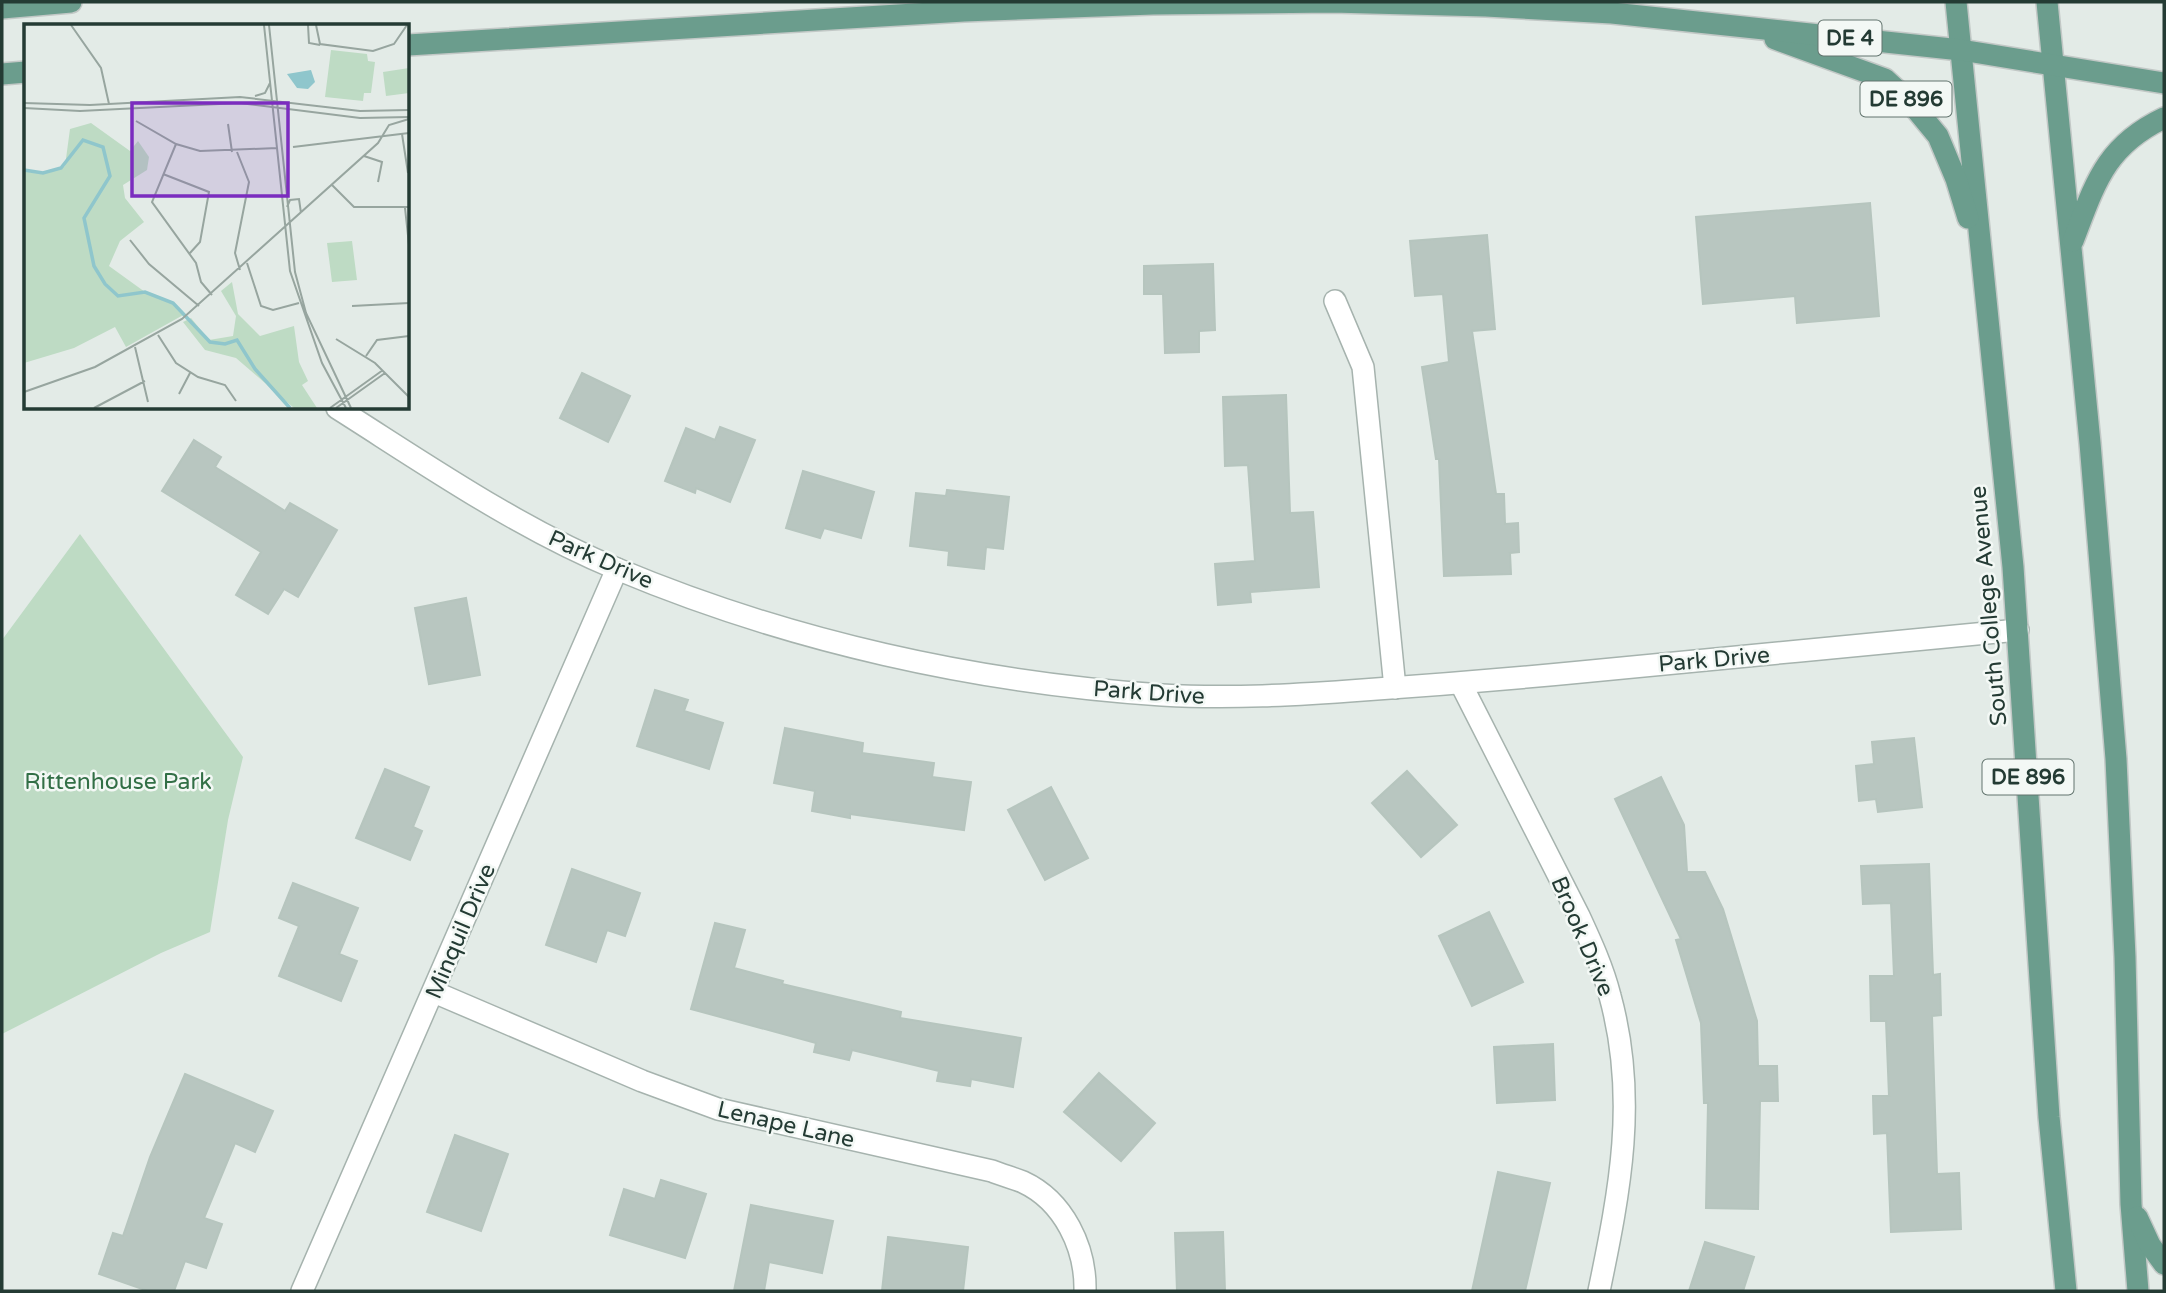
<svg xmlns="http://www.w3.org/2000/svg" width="2166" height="1293" font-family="'Varela Round',sans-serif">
<rect width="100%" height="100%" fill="#e3ebe7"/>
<polygon fill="#bedbc4" points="80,534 243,757 228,820 210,932 161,953 2,1034 2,640"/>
<g fill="#b8c6c0" stroke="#b6c5be" stroke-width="2">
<polygon points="1870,203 1879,316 1797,323 1795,296 1703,304 1696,217"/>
<polygon points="1487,235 1495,329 1472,331 1496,494 1504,494 1505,524 1518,523 1519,552 1510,553 1511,574 1444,576 1439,459 1436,459 1422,367 1449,362 1443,294 1415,296 1410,241"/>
<polygon points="1213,264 1215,330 1199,331 1199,352 1165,353 1163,294 1144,294 1144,266"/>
<polygon points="582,373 630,396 608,442 560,418"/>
<polygon points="1286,395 1290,513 1313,512 1319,587 1250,592 1251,602 1218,605 1215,564 1255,561 1248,465 1225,466 1223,397"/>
<polygon points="720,427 755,440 730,502 696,488 695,493 665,481 686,428 715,440"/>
<polygon points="194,440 221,457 215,467 285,511 290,503 337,530 298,597 284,589 268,614 236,595 261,552 162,491"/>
<polygon points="803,471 874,492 861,538 824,528 820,538 786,528"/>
<polygon points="947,490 1009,497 1003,549 986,547 984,569 948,565 949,551 910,546 916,493 946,496"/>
<polygon points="466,598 480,675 429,684 415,608"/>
<polygon points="655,690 688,700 684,711 723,723 709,769 637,746"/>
<polygon points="785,728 863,743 862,753 934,763 932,777 971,782 964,830 850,814 850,818 812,811 815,791 774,783"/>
<polygon points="1914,738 1922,807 1878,812 1876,799 1859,801 1856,766 1874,764 1872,742"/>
<polygon points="385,769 429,787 413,827 422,831 410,860 356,838"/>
<polygon points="1407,771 1457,825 1421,857 1372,803"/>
<polygon points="1661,777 1684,825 1687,872 1705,872 1723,909 1757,1021 1758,1066 1777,1066 1778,1101 1760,1101 1758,1209 1706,1208 1708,1103 1704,1103 1701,1023 1676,940 1681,939 1615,799"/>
<polygon points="1051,787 1088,858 1045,880 1008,810"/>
<polygon points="1929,864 1933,975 1940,974 1941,1015 1932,1016 1937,1174 1959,1173 1961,1229 1891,1232 1887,1133 1874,1134 1873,1096 1889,1096 1886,1021 1871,1021 1870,976 1894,976 1891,903 1863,904 1861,866"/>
<polygon points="572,869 640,893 625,936 607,930 596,962 546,945"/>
<polygon points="293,883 358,908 339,954 357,961 341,1001 279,976 299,926 279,918"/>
<polygon points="1489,912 1523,982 1472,1006 1439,936"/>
<polygon points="715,923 745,930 734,968 783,981 782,984 901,1012 900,1018 1021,1038 1013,1087 971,1079 970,1086 937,1081 939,1071 852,1050 849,1060 814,1052 816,1043 691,1009"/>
<polygon points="1553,1044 1555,1100 1497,1103 1494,1047"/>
<polygon points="1099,1073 1155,1123 1121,1161 1064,1112"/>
<polygon points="185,1074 273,1111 255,1152 235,1143 204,1218 222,1224 206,1268 185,1261 174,1291 148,1291 99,1274 113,1233 123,1236 150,1157"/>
<polygon points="455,1135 508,1154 481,1231 427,1212"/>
<polygon points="1498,1172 1550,1183 1525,1291 1472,1291"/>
<polygon points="661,1180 706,1194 685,1258 610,1235 624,1189 655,1199"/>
<polygon points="751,1205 833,1221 822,1273 769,1262 764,1291 734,1291"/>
<polygon points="1223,1232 1225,1291 1177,1291 1175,1233"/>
<polygon points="888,1237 968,1247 963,1291 882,1291"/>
<polygon points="1705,1242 1754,1257 1743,1291 1689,1291"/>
</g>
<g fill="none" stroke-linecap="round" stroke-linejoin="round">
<defs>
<g id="minor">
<polyline points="1335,301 1363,367 1395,688"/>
<path d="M337,408C427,465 518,528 617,569C789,641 977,683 1162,695C1229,699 1296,695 1363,690C1436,685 1509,679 1581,672C1727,657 1872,645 2018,630"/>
<path d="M1461,684L1579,916C1591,942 1603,968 1610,996C1638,1098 1620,1190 1599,1291"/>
<path d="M434,992L642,1081L718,1109L992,1171C1002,1175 1013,1178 1023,1182C1064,1201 1086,1248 1085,1291"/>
<polyline points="302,1291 617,569"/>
</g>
<g id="primary">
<polyline points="1956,2 2013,567 2049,1117 2066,1291"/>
<polyline points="2047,2 2090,443 2116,759 2125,957 2131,1204 2138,1291"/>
<polyline points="2,8 71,2"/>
<polyline points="1775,39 1885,79 1910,102 1938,136 1956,179 1968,218"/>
<polyline points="408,45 964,11 1153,4 1332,2 1486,6 1612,13 1961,50 2164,83"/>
<polyline points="2,74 26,72"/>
<path d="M2073,241C2095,184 2105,146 2164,118"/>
<polyline points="2137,1217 2150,1245 2164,1264"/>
</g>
</defs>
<use href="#minor" stroke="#a6b3ae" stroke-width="24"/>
<use href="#primary" stroke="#c2c8c6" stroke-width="24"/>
<use href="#minor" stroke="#fff" stroke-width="21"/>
<use href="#primary" stroke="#6b9d8d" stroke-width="21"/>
</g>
<g text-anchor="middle" stroke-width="5" stroke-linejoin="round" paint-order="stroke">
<g fill="#f3f8f5" stroke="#62746e" stroke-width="2">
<rect x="1818.5" y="20.5" width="63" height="35" rx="5"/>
<rect x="1860.5" y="81.5" width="91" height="35" rx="5"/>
<rect x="1982.5" y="759.5" width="91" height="35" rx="5"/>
</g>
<g font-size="21" font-weight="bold" fill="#243b34">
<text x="1850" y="45">DE 4</text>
<text x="1906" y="106">DE 896</text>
<text x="2028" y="784">DE 896</text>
</g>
<g font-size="23" fill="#243b34" stroke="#f3f8f5">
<text transform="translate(601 559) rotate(24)" y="8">Park Drive</text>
<text transform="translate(1988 606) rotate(-95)" y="8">South College Avenue</text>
<text transform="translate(1714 659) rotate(-5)" y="8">Park Drive</text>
<text transform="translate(1149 692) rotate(4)" y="8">Park Drive</text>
<text transform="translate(460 931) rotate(-67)" y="8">Minquil Drive</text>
<text transform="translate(1583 936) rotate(67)" y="8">Brook Drive</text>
<text transform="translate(786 1124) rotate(13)" y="8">Lenape Lane</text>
</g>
<g font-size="23" fill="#326f46" stroke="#f3f8f5">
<text x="118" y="789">Rittenhouse Park</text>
</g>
</g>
<g transform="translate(24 24)">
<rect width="385" height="385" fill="#e3ebe7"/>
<path d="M307,26L343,30L344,37L351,38L347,69H340L339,77L301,73ZM385,44V69L362,72L359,48ZM67,99L106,127L114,117L125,133L123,146L99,161L101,174L120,198L96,217L85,242L121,268L149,279L161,290L102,323L91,303L50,324L0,339V146L24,149L41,142L46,105ZM328,217L333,256L308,258L303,219ZM208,258L214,290L236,312L270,302L275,338L284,357L278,361L293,384H270L212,334L181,326L159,298L167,294L185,316L209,312L212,292L197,267Z" fill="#bedbc4"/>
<path d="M287,46L291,58L284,65L273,64L263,50Z" fill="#8fc6cc"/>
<path fill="none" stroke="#8fc6cc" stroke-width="3.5" d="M0,146L19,149L37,144L59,116L79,123L86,152L60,194L70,242L81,260L94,272L121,268L149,279L186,318L201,320L213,316L231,345L266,384"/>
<path fill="none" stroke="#97a59f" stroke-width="2" d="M47,1L77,44L85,80M240,1L266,247L298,339L322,384M245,1L271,248L282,289L327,384M284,1L285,19L296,21M292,1L296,20L349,27L370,20L383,1M231,72L241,69L246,59M0,79L66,81L216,73L336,87L385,86M0,84L56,87L215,79L336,94L385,93M112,97L152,120L176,127L253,124M204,100L208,128M378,110L384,149M152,120L128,178L172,239L177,258L188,271M269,123L385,109M213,128L225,158L211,229L216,246M340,132L358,138L354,158M139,150L185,168L176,218L166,229M308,161L330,183H385M263,183L266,176L275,175L277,189M381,184L385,221M106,216L125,240L175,282M223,239L237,282L249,286L275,279M328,282L385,279M134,311L152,339L174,353L201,361L212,377M312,315L351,339L385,373M111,323L124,378M342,332L353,316L385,312M0,368L71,343L158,295L354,119L365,101L385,95M155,370L166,349M70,384L121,357M306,384L359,346M312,384L361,349"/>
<path fill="#7b2cbf" fill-opacity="0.15" stroke="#7b2cbf" stroke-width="3.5" d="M108,79H264V172H108Z"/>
<rect width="385" height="385" fill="none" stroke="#243b34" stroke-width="3.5"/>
</g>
<rect width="2166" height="1293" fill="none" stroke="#243b34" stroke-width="7"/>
</svg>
